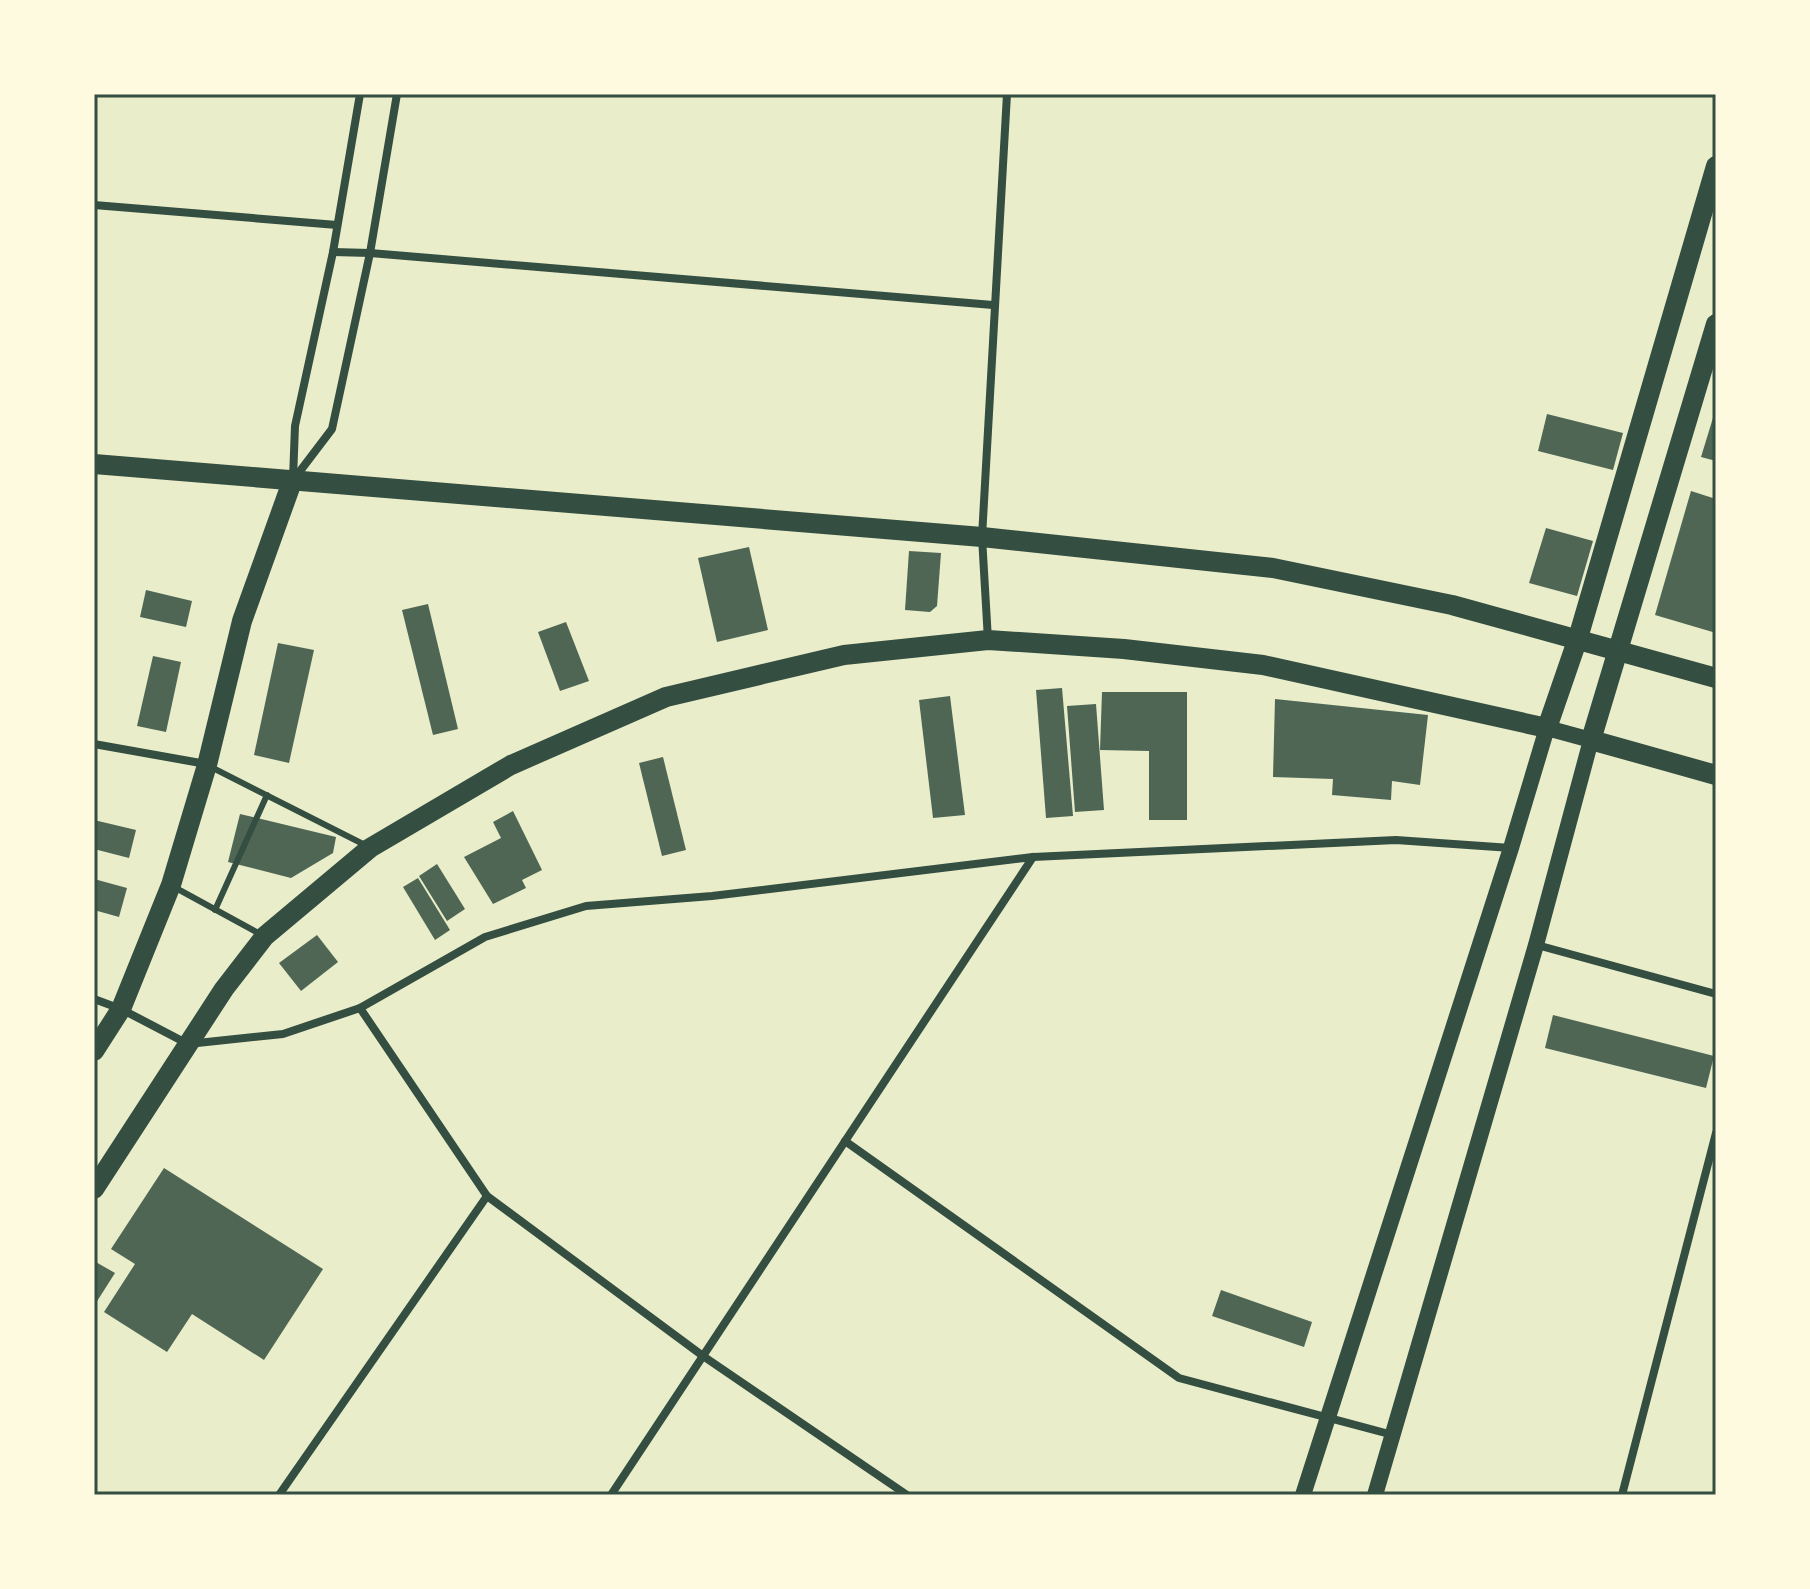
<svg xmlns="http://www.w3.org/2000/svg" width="1810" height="1589" font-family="Helvetica,sans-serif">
<rect width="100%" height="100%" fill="#e9edc9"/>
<g fill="#4f6655">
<polygon points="1716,408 1716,461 1701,457"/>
<polygon points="1547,414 1623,433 1613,470 1538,451"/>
<polygon points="1691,491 1716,499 1716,633 1655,615"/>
<polygon points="1546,528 1593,541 1577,596 1529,583"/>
<polygon points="749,547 768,630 717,642 698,558"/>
<polygon points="909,551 941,553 937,606 930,612 905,610"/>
<polygon points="146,590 192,601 186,627 140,617"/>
<polygon points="428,604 458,729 433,735 402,610"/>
<polygon points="566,622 589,681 560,691 538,632"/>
<polygon points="278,643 314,650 289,763 254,755"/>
<polygon points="153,656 181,662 166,732 137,726"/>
<polygon points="1062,688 1073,816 1046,818 1036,690"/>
<polygon points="1102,692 1187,692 1187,820 1149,820 1149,751 1100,750"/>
<polygon points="950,696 965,815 933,818 919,700"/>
<polygon points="1275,699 1428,715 1420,785 1392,781 1391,800 1332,795 1333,779 1273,777"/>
<polygon points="1096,704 1104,810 1075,812 1067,706"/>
<polygon points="663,757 686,850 662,856 639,763"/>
<polygon points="513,811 542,870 522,880 526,888 493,904 464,857 501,838 493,822"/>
<polygon points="240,814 336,837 333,853 291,878 228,862"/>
<polygon points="94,820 136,830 129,858 94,849"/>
<polygon points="437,864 465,909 447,921 419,876"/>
<polygon points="418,878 450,930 435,940 403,887"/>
<polygon points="94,879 127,888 119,917 94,910"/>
<polygon points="317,935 338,962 301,991 279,963"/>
<polygon points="1553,1015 1714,1056 1706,1088 1545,1048"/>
<polygon points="164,1168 323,1269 264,1360 192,1314 167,1352 104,1312 135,1264 111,1249"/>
<polygon points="94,1261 115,1273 94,1306"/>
<polygon points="1221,1290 1312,1322 1304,1347 1212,1316"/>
</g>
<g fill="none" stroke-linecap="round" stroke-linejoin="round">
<g stroke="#344e41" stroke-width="6">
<polyline points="209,766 367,846"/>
<polyline points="174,887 262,935"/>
<polyline points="215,910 267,795"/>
</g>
<g stroke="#344e41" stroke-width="8">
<polyline points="94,205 337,225"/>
<polyline points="333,252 370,253 993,305"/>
<polyline points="293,479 295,426 333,252 360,94"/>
<polyline points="294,479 332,429 370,253 397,94"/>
<polyline points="988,640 982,537 1007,94"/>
<polyline points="94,744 206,764"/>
<polyline points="1537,945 1716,994"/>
<polyline points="94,999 121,1009 188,1044 283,1034 360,1008 485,937 586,906 712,896 1033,857 1396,840 1511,848"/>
<polyline points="360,1008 487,1196 703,1356 907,1495"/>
<polyline points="845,1141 1179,1378 1393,1435"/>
<polyline points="279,1495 487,1196"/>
<polyline points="611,1495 1033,857"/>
<polyline points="1622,1495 1716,1133"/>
</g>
<polyline stroke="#344e41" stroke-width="16" points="1303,1495 1511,848 1547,728 1591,740 1536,945 1375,1495"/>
<g stroke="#344e41" stroke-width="20">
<polyline points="1716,324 1591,740 1716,775"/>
<polyline points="94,464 982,537 1273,568 1452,605 1716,678"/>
<polyline points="94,1051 121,1009 171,885 207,765 242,621 293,479"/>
<polyline points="94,1189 224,989 265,936 370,848 511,765 666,697 844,655 988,640 1124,649 1263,665 1547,728 1578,638 1716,166"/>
</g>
</g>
<rect width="1810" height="1589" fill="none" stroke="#fefae0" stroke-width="192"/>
<rect x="96" y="96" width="1618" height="1397" fill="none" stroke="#344e41" stroke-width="3"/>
</svg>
